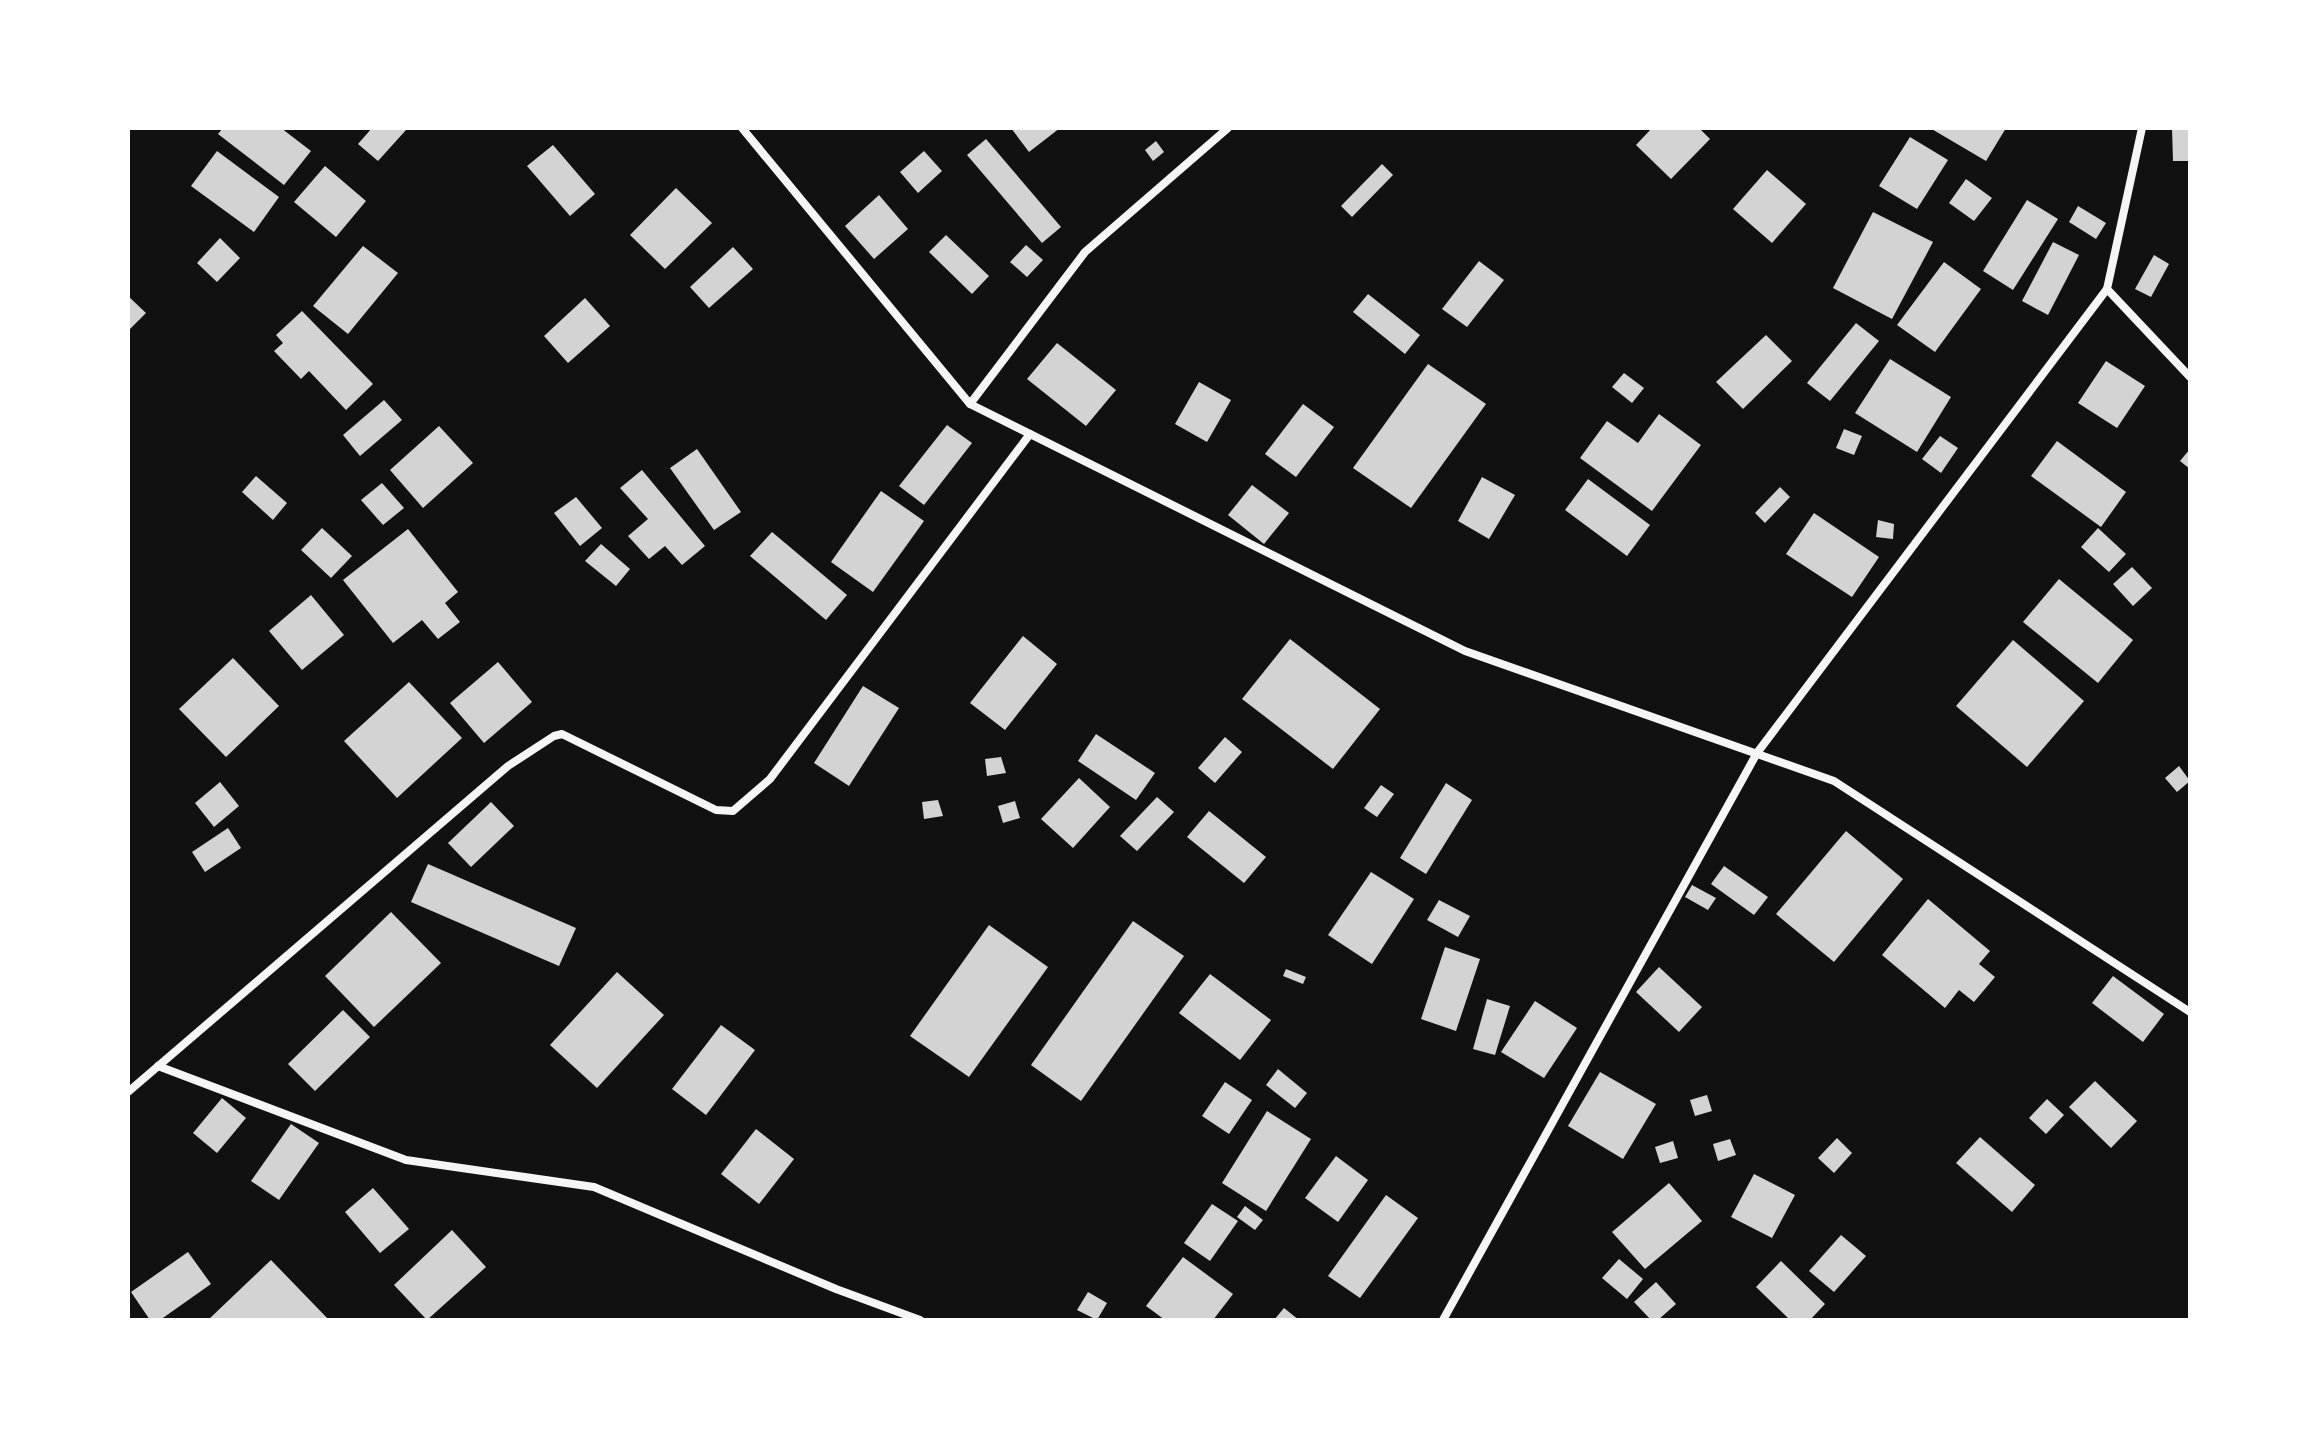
<svg xmlns="http://www.w3.org/2000/svg" width="2318" height="1448" font-family="'Golos Text',sans-serif">
<rect width="100%" height="100%" fill="#111"/>
<g fill="#d3d3d3">
<polygon points="223,128 281,128 311,151 284,185 218,134"/>
<polygon points="372,128 403,128 406,130 378,161 358,144"/>
<polygon points="1011,128 1060,128 1029,152"/>
<polygon points="1652,128 1699,128 1710,139 1671,179 1636,145"/>
<polygon points="1930,128 2006,128 1986,161"/>
<polygon points="2172,128 2190,128 2190,161 2173,161"/>
<polygon points="1910,137 1948,160 1917,209 1879,186"/>
<polygon points="986,139 1061,227 1042,243 967,155"/>
<polygon points="1156,141 1164,152 1153,161 1145,150"/>
<polygon points="553,145 595,194 570,216 527,166"/>
<polygon points="217,151 279,197 254,232 191,186"/>
<polygon points="924,151 942,171 918,193 900,172"/>
<polygon points="1382,164 1393,175 1352,217 1341,206"/>
<polygon points="325,166 366,201 336,237 294,202"/>
<polygon points="1767,170 1806,204 1772,243 1733,209"/>
<polygon points="1966,179 1992,198 1974,221 1949,203"/>
<polygon points="676,188 712,223 665,269 630,235"/>
<polygon points="879,195 908,229 874,259 845,226"/>
<polygon points="2027,200 2058,219 2013,290 1983,271"/>
<polygon points="2078,206 2106,223 2096,239 2069,222"/>
<polygon points="1873,212 1933,242 1892,319 1833,288"/>
<polygon points="946,235 989,276 972,294 929,252"/>
<polygon points="220,238 240,258 217,282 197,263"/>
<polygon points="2053,242 2079,255 2048,315 2022,301"/>
<polygon points="1026,245 1043,260 1027,277 1010,262"/>
<polygon points="363,246 398,273 348,334 313,306"/>
<polygon points="733,247 753,269 709,308 690,287"/>
<polygon points="2154,255 2169,264 2151,297 2135,289"/>
<polygon points="1479,261 1504,280 1467,327 1442,309"/>
<polygon points="1944,262 1981,289 1935,352 1897,325"/>
<polygon points="1368,294 1420,335 1405,354 1353,312"/>
<polygon points="128,296 146,313 128,331"/>
<polygon points="585,298 610,326 568,363 544,336"/>
<polygon points="302,311 373,384 346,410 309,371 301,379 274,351 283,343 276,335"/>
<polygon points="1856,323 1879,341 1830,401 1807,383"/>
<polygon points="1766,335 1792,361 1743,409 1716,382"/>
<polygon points="1057,343 1116,390 1086,426 1027,379"/>
<polygon points="1890,359 1951,397 1917,452 1855,413"/>
<polygon points="2106,361 2145,386 2117,428 2078,403"/>
<polygon points="1428,364 1486,404 1411,508 1353,468"/>
<polygon points="1624,373 1644,388 1632,403 1612,387"/>
<polygon points="1199,382 1231,400 1207,442 1175,424"/>
<polygon points="384,400 402,420 360,456 343,435"/>
<polygon points="1303,404 1334,427 1296,477 1265,454"/>
<polygon points="1659,414 1701,445 1652,511 1580,458 1607,421 1638,443"/>
<polygon points="947,425 972,443 924,505 899,486"/>
<polygon points="439,426 473,463 423,508 390,470"/>
<polygon points="1844,429 1862,436 1854,455 1836,448"/>
<polygon points="1940,436 1958,448 1941,473 1922,459"/>
<polygon points="2057,441 2126,492 2101,527 2031,476"/>
<polygon points="697,449 741,512 714,530 670,468"/>
<polygon points="2190,449 2190,469 2180,461"/>
<polygon points="642,470 705,546 682,565 665,546 649,559 628,536 648,519 620,488"/>
<polygon points="256,476 287,503 273,520 242,492"/>
<polygon points="1482,477 1515,495 1489,539 1458,521"/>
<polygon points="1588,479 1650,525 1627,556 1565,510"/>
<polygon points="382,483 404,508 383,525 361,500"/>
<polygon points="1252,485 1289,513 1264,544 1228,515"/>
<polygon points="1780,487 1790,497 1765,523 1755,513"/>
<polygon points="881,491 924,521 873,592 831,562"/>
<polygon points="576,497 602,528 580,546 554,513"/>
<polygon points="1814,513 1879,557 1852,597 1786,554"/>
<polygon points="1878,520 1894,524 1893,539 1876,537"/>
<polygon points="322,528 352,556 331,578 301,550"/>
<polygon points="2098,528 2126,554 2109,572 2081,547"/>
<polygon points="408,529 458,592 445,603 460,622 438,639 422,620 393,643 343,580"/>
<polygon points="772,532 847,595 826,620 750,556"/>
<polygon points="601,544 630,569 616,586 585,561"/>
<polygon points="2132,567 2152,588 2133,606 2113,584"/>
<polygon points="2059,579 2133,640 2098,683 2023,622"/>
<polygon points="311,595 344,635 302,670 269,631"/>
<polygon points="1023,636 1057,664 1005,730 970,703"/>
<polygon points="1290,639 1380,709 1333,769 1242,699"/>
<polygon points="2013,640 2084,701 2027,767 1956,706"/>
<polygon points="233,658 279,706 226,757 179,709"/>
<polygon points="498,662 532,702 484,743 450,703"/>
<polygon points="409,682 462,738 397,798 344,741"/>
<polygon points="863,686 899,708 849,786 814,763"/>
<polygon points="1096,734 1155,773 1136,800 1078,761"/>
<polygon points="1225,737 1242,752 1215,783 1198,768"/>
<polygon points="1001,757 1006,773 987,776 985,759"/>
<polygon points="2179,766 2190,781 2177,792 2165,778"/>
<polygon points="1079,778 1110,807 1073,848 1041,819"/>
<polygon points="220,782 239,806 214,827 195,803"/>
<polygon points="1446,783 1472,800 1426,874 1400,858"/>
<polygon points="1381,785 1394,794 1377,817 1364,808"/>
<polygon points="1157,797 1174,812 1137,851 1120,836"/>
<polygon points="938,800 943,816 924,819 922,802"/>
<polygon points="1015,801 1020,818 1003,823 998,806"/>
<polygon points="491,802 514,826 471,867 448,843"/>
<polygon points="1209,811 1266,857 1244,883 1187,837"/>
<polygon points="228,828 241,848 205,872 192,852"/>
<polygon points="1846,831 1903,879 1834,962 1776,914"/>
<polygon points="428,864 576,928 559,966 411,902"/>
<polygon points="1724,866 1768,897 1754,915 1711,884"/>
<polygon points="1371,872 1414,899 1372,964 1328,935"/>
<polygon points="1692,885 1716,898 1708,910 1685,897"/>
<polygon points="1928,899 1990,951 1979,964 1995,977 1974,1002 1959,990 1945,1008 1882,955"/>
<polygon points="1439,900 1470,916 1458,937 1427,920"/>
<polygon points="391,912 441,963 374,1027 325,976"/>
<polygon points="1133,921 1184,956 1081,1101 1031,1065"/>
<polygon points="989,925 1048,967 969,1077 910,1036"/>
<polygon points="1445,947 1480,959 1456,1031 1421,1019"/>
<polygon points="1659,967 1702,1007 1679,1032 1636,992"/>
<polygon points="1286,969 1306,977 1303,984 1283,976"/>
<polygon points="617,972 664,1015 597,1088 550,1045"/>
<polygon points="1210,974 1271,1020 1240,1060 1179,1013"/>
<polygon points="2113,976 2164,1014 2143,1042 2092,1003"/>
<polygon points="1487,999 1510,1006 1495,1055 1473,1049"/>
<polygon points="1535,1001 1577,1028 1544,1078 1501,1052"/>
<polygon points="343,1010 370,1037 315,1091 288,1064"/>
<polygon points="721,1025 755,1050 706,1115 672,1089"/>
<polygon points="1278,1069 1307,1093 1295,1108 1266,1085"/>
<polygon points="1600,1072 1656,1104 1623,1159 1568,1126"/>
<polygon points="2095,1081 2137,1121 2111,1148 2069,1107"/>
<polygon points="1225,1082 1252,1100 1229,1134 1202,1116"/>
<polygon points="1707,1095 1712,1111 1695,1116 1690,1100"/>
<polygon points="222,1098 246,1118 217,1153 193,1133"/>
<polygon points="2047,1099 2064,1115 2046,1134 2029,1118"/>
<polygon points="1267,1111 1311,1139 1266,1211 1222,1183"/>
<polygon points="291,1124 319,1143 279,1200 251,1181"/>
<polygon points="756,1129 794,1159 759,1204 721,1174"/>
<polygon points="1980,1137 2035,1185 2012,1212 1956,1163"/>
<polygon points="1837,1138 1852,1153 1834,1173 1818,1158"/>
<polygon points="1730,1139 1736,1155 1718,1161 1713,1144"/>
<polygon points="1673,1141 1678,1158 1660,1163 1655,1147"/>
<polygon points="1336,1156 1368,1180 1338,1222 1305,1198"/>
<polygon points="1754,1174 1795,1195 1772,1238 1731,1217"/>
<polygon points="1669,1183 1702,1221 1645,1269 1612,1232"/>
<polygon points="373,1188 409,1229 380,1253 345,1212"/>
<polygon points="1386,1195 1418,1218 1360,1298 1328,1276"/>
<polygon points="1212,1204 1238,1221 1210,1261 1184,1243"/>
<polygon points="1245,1206 1263,1220 1255,1230 1237,1217"/>
<polygon points="452,1230 486,1267 427,1320 394,1285"/>
<polygon points="1841,1235 1866,1256 1834,1292 1809,1271"/>
<polygon points="188,1252 211,1284 160,1320 150,1320 131,1292"/>
<polygon points="1183,1257 1233,1294 1213,1320 1165,1320 1146,1306"/>
<polygon points="1619,1259 1643,1279 1627,1299 1602,1278"/>
<polygon points="271,1260 329,1320 208,1320"/>
<polygon points="1781,1261 1825,1304 1810,1320 1790,1320 1756,1287"/>
<polygon points="1656,1282 1676,1304 1658,1320 1651,1320 1634,1302"/>
<polygon points="1088,1292 1107,1303 1097,1320 1077,1310"/>
<polygon points="1284,1308 1299,1320 1274,1320"/>
</g>
<g fill="none" stroke-linecap="round" stroke-linejoin="round">
<g stroke="#f5f5f5" stroke-width="8">
<polyline points="742,128 970,404 1465,651 1834,781 2190,1012"/>
<polyline points="2142,128 2107,289 2190,377"/>
<polyline points="970,404 1085,252 1228,128"/>
<polyline points="158,1066 406,1160 594,1187 836,1289 920,1320"/>
<polyline points="128,1092 508,766 554,736 562,734 716,810 733,811 770,779 1030,434"/>
<polyline points="1443,1320 1757,753 2107,289"/>
</g>
</g>
<rect width="2318" height="1448" fill="none" stroke="#ffffff" stroke-width="260"/>
</svg>
